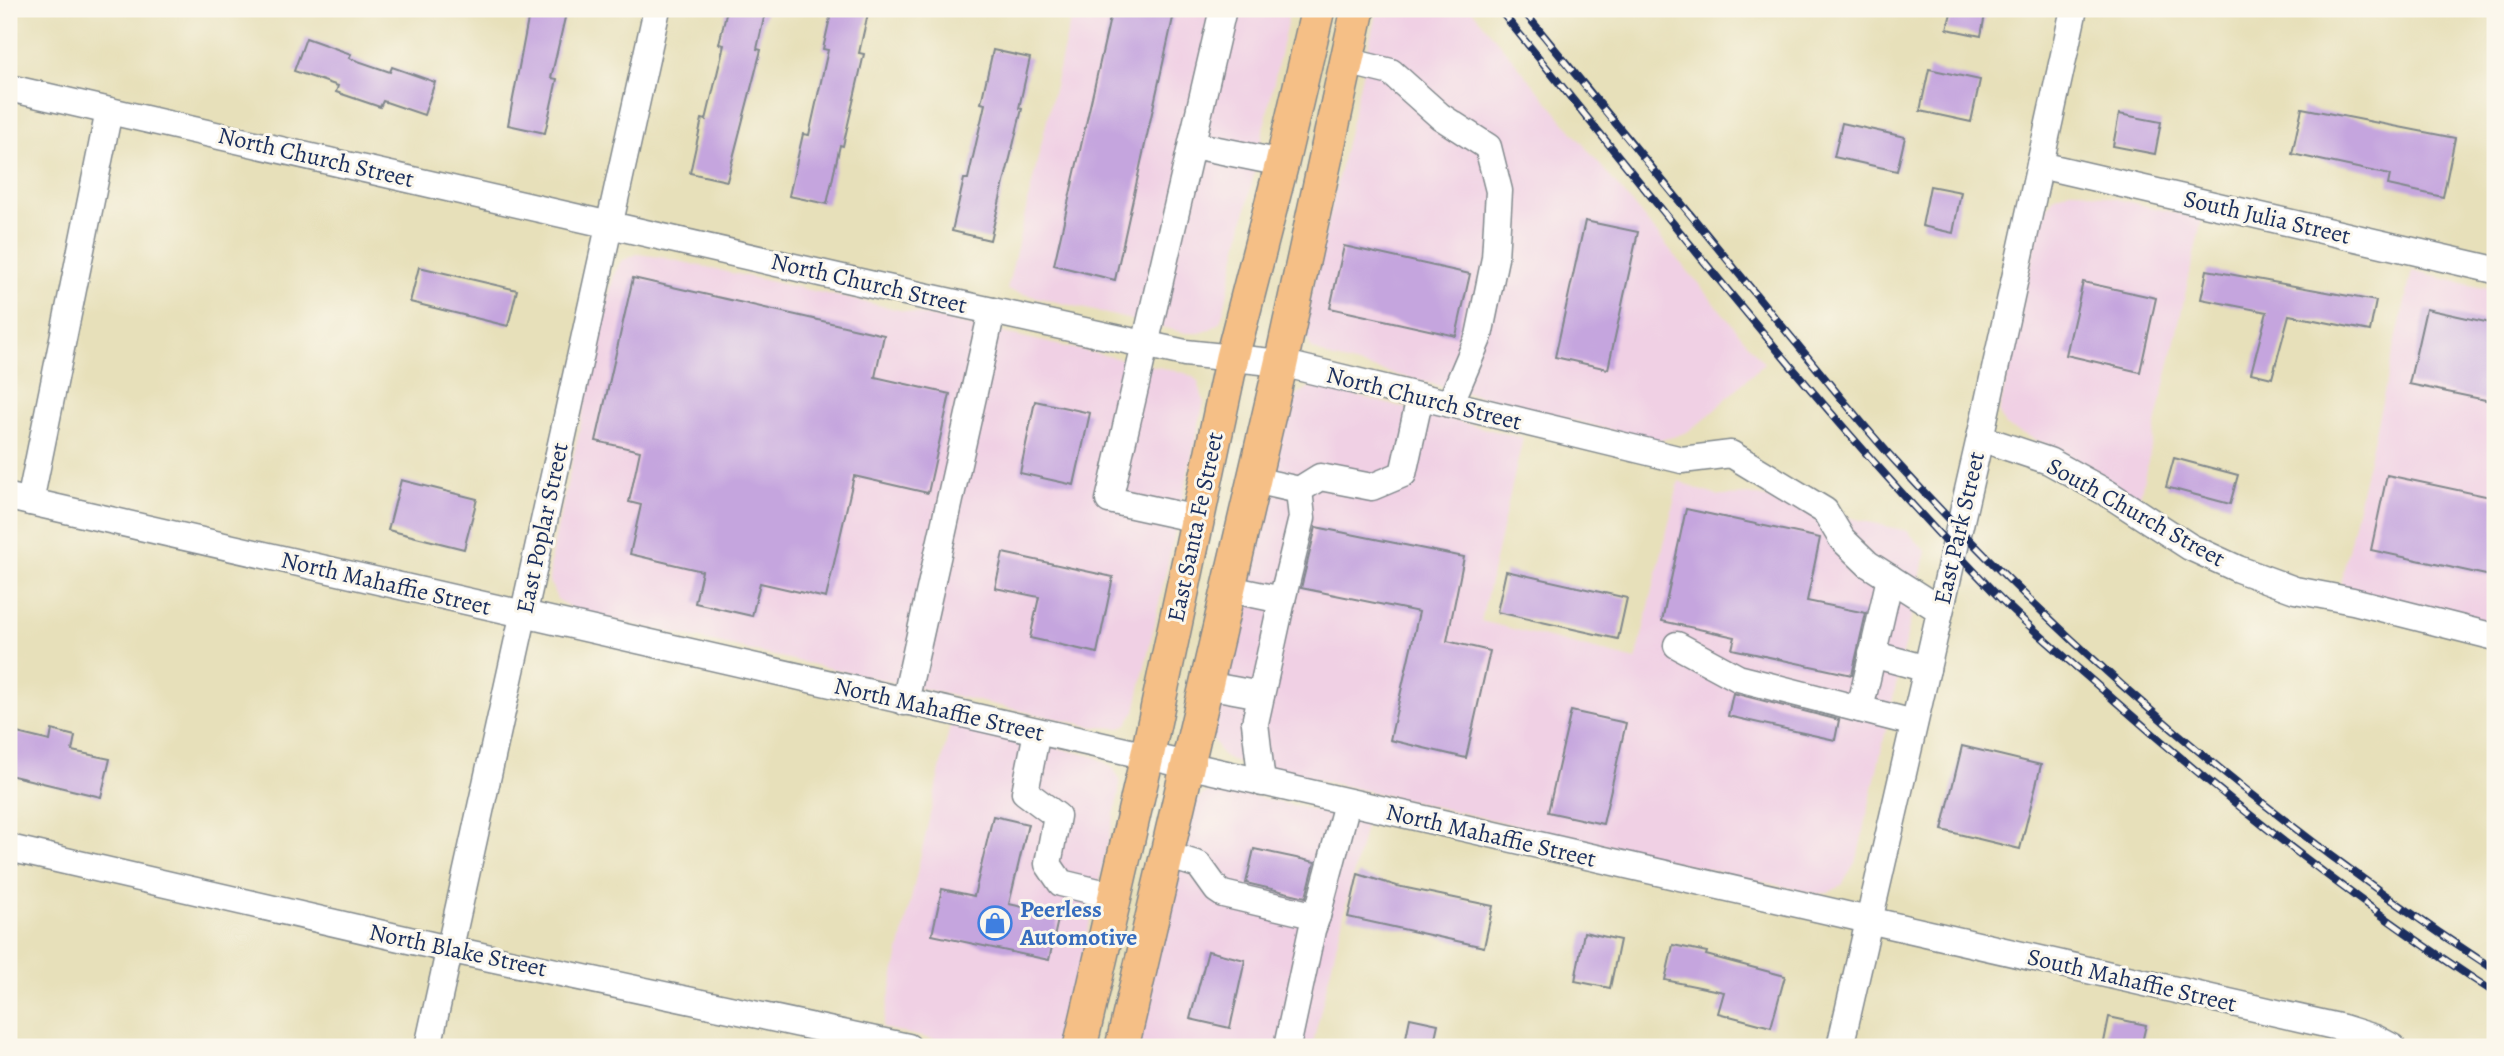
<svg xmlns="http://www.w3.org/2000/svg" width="2504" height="1056" font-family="Alegreya,serif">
<rect width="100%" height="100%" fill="#fbf7ec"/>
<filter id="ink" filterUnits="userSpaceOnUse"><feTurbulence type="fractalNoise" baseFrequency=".0143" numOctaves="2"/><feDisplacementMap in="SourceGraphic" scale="14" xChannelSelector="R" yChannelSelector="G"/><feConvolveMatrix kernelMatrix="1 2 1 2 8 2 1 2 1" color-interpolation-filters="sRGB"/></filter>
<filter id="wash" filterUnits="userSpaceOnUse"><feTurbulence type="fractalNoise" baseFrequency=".00686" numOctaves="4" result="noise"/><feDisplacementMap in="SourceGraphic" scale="28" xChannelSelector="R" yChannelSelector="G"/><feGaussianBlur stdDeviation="1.57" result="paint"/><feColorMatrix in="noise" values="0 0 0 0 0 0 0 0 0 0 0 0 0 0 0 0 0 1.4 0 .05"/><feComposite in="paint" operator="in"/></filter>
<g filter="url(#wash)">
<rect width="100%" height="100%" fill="#e7e0ba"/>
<g fill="#f0d0e4">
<polygon points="1073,9 1290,9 1224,310 1220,322 1209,330 1200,333 1186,333 1007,290"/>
<polygon points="1377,9 1471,9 1764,363 1704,420 1687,432 1673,437 1659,440 1645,439 1331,358 1311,348 1305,332 1305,321"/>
<polygon points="2069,190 2079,190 2202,219 2139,501 2056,449 2006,426 1999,413 2041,217 2054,197"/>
<polygon points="637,254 660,257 1185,373 1193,377 1198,382 1204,402 1135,711 1128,723 1121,728 1094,727 577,612 557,599 549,580 551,556 614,274 621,261"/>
<polygon points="2412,271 2495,291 2495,624 2339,589"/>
<polygon points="1322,387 1523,438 1481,621 1636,660 1679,481 1702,491 1719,496 1754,495 1907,531 1926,551 1857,859 1842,885 1828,893 1816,894 1231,760 1221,754 1212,737 1212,725 1286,406 1299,393 1310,388"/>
<polygon points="951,721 1096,757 1113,768 1120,779 1119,794 1062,1047 968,1047 882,1028"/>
<polygon points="1222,789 1366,822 1312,1047 1133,1047 1193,806 1202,795"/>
</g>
<g id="blocks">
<g fill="#c5a5de">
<polygon points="530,9 567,9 551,78 557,79 545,133 508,125"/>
<polygon points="727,9 766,9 757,49 761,50 727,181 690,173 702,119 706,120 724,45 719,44"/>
<polygon points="832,9 869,9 859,53 864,54 843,146 840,145 827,204 789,196 803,134 809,135 828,50 823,49"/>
<polygon points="1112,9 1175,9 1115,280 1054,265"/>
<polygon points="1952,9 1986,9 1981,36 1947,29"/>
<polygon points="306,38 351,54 349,58 390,72 392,67 435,82 424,115 383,101 380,107 336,92 338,86 294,71"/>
<polygon points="993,50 1030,58 1019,108 1022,109 990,240 952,231 964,179 968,179 985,104 981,103"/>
<polygon points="1929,69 1980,80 1971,122 1920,111"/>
<polygon points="2302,108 2455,138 2443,197 2388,185 2390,175 2292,154"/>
<polygon points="2119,114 2161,122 2155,154 2113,146"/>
<polygon points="1842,123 1905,137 1897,171 1834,157"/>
<polygon points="1930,186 1961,192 1953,233 1922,226"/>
<polygon points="1585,221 1638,232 1608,369 1555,357"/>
<polygon points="1344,246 1470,274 1456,336 1330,308"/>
<polygon points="419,267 517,290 508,326 410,302"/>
<polygon points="2207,270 2376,301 2370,331 2289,315 2272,378 2251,373 2267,312 2201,299"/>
<polygon points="633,278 884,335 875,377 950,394 928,493 854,476 826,598 760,583 752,616 695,603 702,571 630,554 641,505 629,502 640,451 596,441"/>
<polygon points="2083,282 2156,298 2140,372 2066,355"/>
<polygon points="2426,309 2495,324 2495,402 2409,384"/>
<polygon points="1035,401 1090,413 1074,485 1020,473"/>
<polygon points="2174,458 2238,475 2230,504 2166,487"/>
<polygon points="2387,475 2495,498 2495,577 2371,550"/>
<polygon points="401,480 477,499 464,549 388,530"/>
<polygon points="1686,509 1820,538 1807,601 1866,613 1852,675 1732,649 1735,637 1662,621"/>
<polygon points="1316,527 1464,557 1447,641 1490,651 1466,758 1390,740 1419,612 1301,588"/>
<polygon points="1003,553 1113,577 1097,653 1030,638 1039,597 995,588"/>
<polygon points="1506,571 1627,598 1618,639 1497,612"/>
<polygon points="1733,693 1839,720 1835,740 1728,716"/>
<polygon points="1571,711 1626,723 1603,824 1548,812"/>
<polygon points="52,730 75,736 72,751 110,759 101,797 9,775 9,731 50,741"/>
<polygon points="1962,746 2041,765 2020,849 1942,830"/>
<polygon points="993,816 1028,824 1009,904 1059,915 1049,960 932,935 942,889 974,896"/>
<polygon points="1254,849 1315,862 1306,897 1246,883"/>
<polygon points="1358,874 1397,886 1493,906 1484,947 1348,917"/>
<polygon points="1584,932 1620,940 1610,988 1575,981"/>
<polygon points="1673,945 1707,952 1706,955 1785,976 1771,1027 1718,1013 1724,992 1665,980"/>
<polygon points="1208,951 1245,960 1230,1028 1190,1019"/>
<polygon points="2109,1017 2146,1025 2141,1047 2103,1047"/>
<polygon points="1410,1018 1438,1024 1433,1047 1404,1047"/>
</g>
</g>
</g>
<g filter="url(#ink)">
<use href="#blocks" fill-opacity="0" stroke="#81888c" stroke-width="2"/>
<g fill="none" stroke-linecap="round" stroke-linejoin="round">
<defs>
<g id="minor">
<polyline points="1346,61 1391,72 1440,116 1488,147 1499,191 1495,258 1479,336 1450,404"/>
<polyline points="9,88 873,285 1185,353 1281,363 1682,460 1731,454 1825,511 1842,539 1868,564 1940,610"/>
<polyline points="1193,145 1282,163"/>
<polyline points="2040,165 2495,270"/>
<polyline points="1980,438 2049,461 2107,493 2190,547 2238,569 2295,590 2353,601 2495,637"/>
<polyline points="1254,480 1299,490 1320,477 1372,487 1403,474 1420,397"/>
<polyline points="9,497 2343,1028 2375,1038 2392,1047"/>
<polyline points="30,502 109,111"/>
<polyline points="1197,519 1109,500 1223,9"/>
<polyline points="1229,589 1282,600 1302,518 1299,490"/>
<polyline points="1677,645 1738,678 1914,723"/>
<polyline points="1872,654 1927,669"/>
<polyline points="1206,685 1261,695"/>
<polyline points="905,702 992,311"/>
<polyline points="1860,709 1890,578"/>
<polyline points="1037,732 1025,792 1057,816 1048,864 1061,883 1115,896"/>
<polyline points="1262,783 1255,723 1282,600"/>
<polyline points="9,848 448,949 908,1047"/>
<polyline points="1167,855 1199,865 1217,890 1223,894 1317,916 1347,803"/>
<polyline points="428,1047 657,9"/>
<polyline points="1287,1047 1312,930 1317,916"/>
<polyline points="1840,1047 1980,438 2074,9"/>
</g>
<g id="major">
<polyline points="1080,1047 1147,757 1232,357 1282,163 1318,9"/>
<polyline points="1122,1047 1281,363 1358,9"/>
</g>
</defs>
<use href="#minor" stroke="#81888c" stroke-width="29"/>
<use href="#major" stroke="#81888c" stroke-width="36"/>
<use href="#minor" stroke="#fff" stroke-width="26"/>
<use href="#major" stroke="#f5bf86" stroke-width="33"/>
<defs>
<g id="rail">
<path d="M1499,9C1660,206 1816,408 1993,591C2031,630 2074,664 2114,700C2236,808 2358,904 2495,993"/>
<path d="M1522,9C1606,113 1691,216 1776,319C1816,366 1854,416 1896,462C2073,656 2276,827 2495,970"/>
</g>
</defs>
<use href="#rail" stroke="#1b2f5e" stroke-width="8"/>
<use href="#rail" stroke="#fbf7ec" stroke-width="5" stroke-dasharray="16" stroke-linecap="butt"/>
</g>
</g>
<defs>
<symbol id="shop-ring" viewBox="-11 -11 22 22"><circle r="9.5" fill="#fbf7ec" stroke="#3f7fe0" stroke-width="1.5"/><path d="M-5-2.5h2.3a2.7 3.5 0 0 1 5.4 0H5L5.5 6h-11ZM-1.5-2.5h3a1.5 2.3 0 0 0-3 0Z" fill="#3f7fe0"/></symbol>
</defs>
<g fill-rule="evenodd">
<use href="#shop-ring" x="976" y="904" width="38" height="38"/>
</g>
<g text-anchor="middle" stroke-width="6" stroke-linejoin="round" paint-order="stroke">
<g font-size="24" fill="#1b2f5e" stroke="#fbf7ec">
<text transform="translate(316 157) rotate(13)" y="8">North Church Street</text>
<text transform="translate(2267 217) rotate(13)" y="8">South Julia Street</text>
<text transform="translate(869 283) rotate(13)" y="8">North Church Street</text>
<text transform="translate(1424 398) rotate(14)" y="8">North Church Street</text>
<text transform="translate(2136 512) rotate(29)" y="8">South Church Street</text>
<text transform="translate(1195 527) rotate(-78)" y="8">East Santa Fe Street</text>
<text transform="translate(542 528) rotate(-78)" y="8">East Poplar Street</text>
<text transform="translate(1959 528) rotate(-77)" y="8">East Park Street</text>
<text transform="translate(386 583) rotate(13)" y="8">North Mahaffie Street</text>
<text transform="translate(939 709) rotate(13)" y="8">North Mahaffie Street</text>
<text transform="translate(1491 835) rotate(13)" y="8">North Mahaffie Street</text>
<text transform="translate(458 950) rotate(12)" y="8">North Blake Street</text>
<text transform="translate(2132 980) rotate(13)" y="8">South Mahaffie Street</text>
</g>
<g font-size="24" font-weight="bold" fill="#366cbe" stroke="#fbf7ec" text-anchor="start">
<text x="1020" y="917">Peerless<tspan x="1020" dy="28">Automotive</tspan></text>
</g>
</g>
<rect width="2504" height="1056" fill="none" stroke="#fbf7ec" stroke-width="35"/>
</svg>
